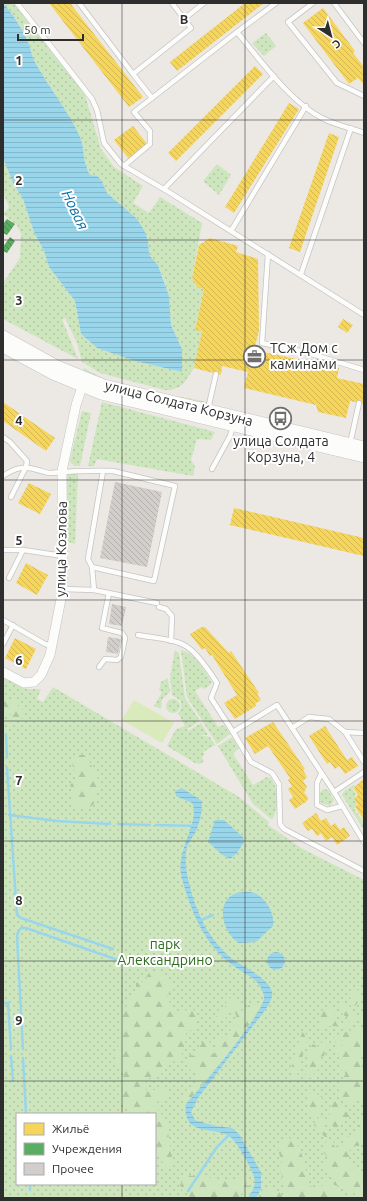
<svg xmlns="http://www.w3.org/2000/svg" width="367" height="1201" font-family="Ubuntu,sans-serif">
<defs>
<pattern id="grass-dots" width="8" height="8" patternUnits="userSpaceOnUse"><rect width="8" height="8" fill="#cee6be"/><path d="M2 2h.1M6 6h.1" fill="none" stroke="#b1c6a4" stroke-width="1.8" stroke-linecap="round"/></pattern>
<pattern id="forest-firs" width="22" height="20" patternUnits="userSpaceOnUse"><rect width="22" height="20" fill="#cee6be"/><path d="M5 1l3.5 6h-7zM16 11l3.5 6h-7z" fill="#b1c6a4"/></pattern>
<pattern id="water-rules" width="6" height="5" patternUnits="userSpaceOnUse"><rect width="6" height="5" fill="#99d6ec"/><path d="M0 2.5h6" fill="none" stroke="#84b8cb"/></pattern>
<pattern id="homes-back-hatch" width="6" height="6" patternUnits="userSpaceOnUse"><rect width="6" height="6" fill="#f6d55c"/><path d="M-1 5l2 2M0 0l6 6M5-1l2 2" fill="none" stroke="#d3b750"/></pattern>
<pattern id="public-back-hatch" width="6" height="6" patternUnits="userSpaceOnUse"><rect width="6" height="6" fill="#5aae61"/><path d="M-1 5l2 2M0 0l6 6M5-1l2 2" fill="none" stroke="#4b8e50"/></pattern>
<pattern id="building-back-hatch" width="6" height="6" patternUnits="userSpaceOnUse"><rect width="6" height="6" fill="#d1cecb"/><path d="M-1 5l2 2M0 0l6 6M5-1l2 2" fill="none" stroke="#b4b1af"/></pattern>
</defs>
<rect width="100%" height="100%" fill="#ece8e4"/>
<g fill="url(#grass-dots)" fill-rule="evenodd">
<path d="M3,3H13L85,95L101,149L114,167L143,186L133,203L149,213L160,197L202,223L192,278L198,288L204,289L195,329L202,331L194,368L184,383L179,387L171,390H165L100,373L82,362L77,343L65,318L62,319L78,359L3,319V283L20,258L21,234L17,225L3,214L9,207L3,193V158L13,183L23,199L34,232L44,251L49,267L75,301L81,334L97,348L135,361L182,372V349L171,325L169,296L163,277L158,265L149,255L130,214L107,193L97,176L90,175C82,163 85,149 80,137C68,110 49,88 35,62C32,57 31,50 29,44C23,30 13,14 3,3Z"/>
<polygon points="266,33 276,46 264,56 252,43"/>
<polygon points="217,164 231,175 219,195 203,181"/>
<path d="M84,368C120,391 167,393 208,402L207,406L82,375Z"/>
<polygon points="102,402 215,432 211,440 197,439 191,460 195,467 193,476 97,459 94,466 88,466"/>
<polygon points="82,411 91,413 80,466 75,466 71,463 70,460"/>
<polygon points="69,473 78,473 75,544 69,542 67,539 66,474"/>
<polygon points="175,650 179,653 185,698 200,721 187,729 188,731 201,723 208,735 200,735 210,737 215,745 203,752 205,754 202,757 204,761 200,764 195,763 167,746 176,729 185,726 178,713 181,709 181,701 172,695 170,677"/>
<path d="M181,650C195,653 205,672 212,683L205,689L201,687L195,691L218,727L224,725L230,734L217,744L187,697Z"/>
<path d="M3,677L28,689H41L37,699L43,702L53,687L239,797L269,822L268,825L301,848L364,880V1198H3ZM17,1114H155V1184H17Z"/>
<polygon points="168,678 170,692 162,699 161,709 154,706 162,692 159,690 161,682"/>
<circle cx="173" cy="706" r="7"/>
<path d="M232,737L239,748L233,754L253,785L267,777L271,778C279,790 279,808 272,820L253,804L218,746Z"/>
<polygon points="354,785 353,789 356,794 354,799 357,805 354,809 364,822 364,830 342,795 344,791"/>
<polygon points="323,789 328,790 334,800 330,806 320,802 319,794"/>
</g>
<g fill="url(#forest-firs)">
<polygon points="3,699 16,701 17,705 25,712 22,719 11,724 9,722 12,716 11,714 3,716"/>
<polygon points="77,755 86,755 99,781 99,788 94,804 90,807 80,808 72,803 72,789 70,785 78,777 73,769 72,759"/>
<polygon points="154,971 161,973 172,986 172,990 167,996 176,1017 188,1009 194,1010 198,1017 195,1027 186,1033 185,1047 180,1059 164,1065 164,1072 155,1078 148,1078 145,1084 146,1090 156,1090 165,1088 170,1091 163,1099 154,1104 166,1120 172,1157 170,1167 166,1167 158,1156 155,1154 155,1114 129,1114 129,1111 118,1093 124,1074 115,1060 120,1032 119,1012 129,1004 128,998 136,993 136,983 145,981 148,974"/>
<polygon points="355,989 360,991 361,998 355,1006 352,1006 349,991"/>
<polygon points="230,998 237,1001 241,1011 251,1004 254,1004 257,1008 262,1007 233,1047 186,1104 183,1100 186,1096 186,1091 189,1087 196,1087 199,1083 195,1078 198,1072 190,1070 188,1068 188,1057 190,1055 196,1056 197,1050 203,1042 210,1042 213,1045 212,1053 215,1055 214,1049 217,1046 217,1037 224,1038 227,1042 227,1035 236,1022 236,1014 229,1010 229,1006 225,1002"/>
<path d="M339,1004C346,1004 349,1004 352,1009V1014L347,1017C341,1014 339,1011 339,1004Z"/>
<polygon points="226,1006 228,1013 225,1020 217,1023 215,1021 219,1009"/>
<path d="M327,1006L332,1007L336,1018L342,1023L346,1021L349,1023L352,1017L364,1016V1020L354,1021L351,1024V1028C340,1027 331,1024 319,1028C318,1019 320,1011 327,1006Z"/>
<polygon points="358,1027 364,1029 364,1050 361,1057 364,1089 362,1091 364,1097 362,1099 357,1098 355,1102 348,1104 343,1102 338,1088 343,1083 342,1079 346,1074 341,1070 344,1066 340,1063 341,1058 336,1049 343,1045 336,1043 333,1039 336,1035 343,1034 348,1030 351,1031"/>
<path d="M303,1031L308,1037L296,1080L292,1079C288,1070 299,1040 303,1031Z"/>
<polygon points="323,1038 330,1043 326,1047 324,1056 320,1057 318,1070 314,1073 315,1076 309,1078 305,1073 308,1062 307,1055 313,1044 321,1048"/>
<polygon points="310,1093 314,1093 322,1096 319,1113 317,1115 313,1115 308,1108 307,1097"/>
<polygon points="334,1100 351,1116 342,1123 337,1129 329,1123 328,1119 330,1115 329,1109"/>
<path d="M320,1116L325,1118L326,1123L323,1129L329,1140L332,1138L336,1140L333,1144L335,1147L343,1143L345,1137L355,1136L359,1130V1122L364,1119V1143L360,1141L359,1146H354L349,1151V1164L364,1179V1198H354L355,1194L348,1190L345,1192L343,1187L334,1185L331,1181L330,1185L341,1195L339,1198H288L283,1188L282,1175L278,1168L282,1162L278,1150V1144L284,1140L293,1138C302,1146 306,1172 309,1185L313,1188L325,1185V1182L328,1179L331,1181V1173L324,1170C326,1160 333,1163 324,1153V1146L326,1144L325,1137L314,1125L315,1121Z"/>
<path d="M198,1173C214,1180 228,1185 245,1176L248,1178L246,1185L251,1187L248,1192L241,1194L238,1198H190L188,1193L182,1190L180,1185L187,1174L192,1176Z"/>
<polygon points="272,1187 279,1192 283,1198 258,1198 263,1189"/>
</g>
<polygon fill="#d9eabb" points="134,700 174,723 162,743 122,720"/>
<g fill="url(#water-rules)">
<path d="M3,3C13,14 23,30 29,44C31,50 32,57 35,62C49,88 68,110 80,137C85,149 82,162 90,175L97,176L101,180L107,193L137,219L144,230L148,241L149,255L158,265L169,296L171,325L182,349V372L135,361L97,348L81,334L75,301L49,267L44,251L34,232L23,199L13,183L3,158Z"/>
<path d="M182,788L202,801C202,813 200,823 195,833C192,838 189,842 187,847C181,868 196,911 207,930C214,940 222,951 231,958C242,966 269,978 272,992C273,998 269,1004 266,1009L198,1098L191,1112L195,1120L215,1126L232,1128L239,1134L261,1172V1189L256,1198H248C251,1193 255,1187 255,1181C255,1173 236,1140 229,1136C213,1126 182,1137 186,1104C199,1090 266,1011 264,997C262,979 242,973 231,964C204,944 191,911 182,879C174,851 201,822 192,803L176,796L175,791Z"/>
<polygon points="215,820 224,820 243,837 244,842 237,853 230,859 221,854 208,842"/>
<path d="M250,892C264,894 275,912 273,926L256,942L239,943C224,935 214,904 234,894C239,892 245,892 250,892Z"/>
<circle cx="276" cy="961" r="9"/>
</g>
<g fill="url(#homes-back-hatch)">
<polygon points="49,3 70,3 143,97 129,107"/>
<polygon points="245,3 264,3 177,71 170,62"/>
<polygon points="323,8 355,51 353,53 364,67 362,69 364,71 364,85 358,78 349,84 303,23"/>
<polygon points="255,66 263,74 176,161 168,153"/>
<polygon points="289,103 299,109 234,213 225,207"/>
<polygon points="133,126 147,144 129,159 114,140"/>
<polygon points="329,133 339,137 300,252 289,248"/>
<polygon points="210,238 238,246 236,252 258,259 259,331 254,350 339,368 337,378 364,384 364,404 350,401 346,418 318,412 316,405 244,388 248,372 222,366 221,375 194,368 202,331 195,330 204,289 198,288 192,278 199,245"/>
<polygon points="343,319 353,325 347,333 338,327"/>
<polygon points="3,402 55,438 46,451 3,421"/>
<polygon points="29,483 51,494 40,514 18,503"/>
<polygon points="234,508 364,538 364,556 230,525"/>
<polygon points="26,563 48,575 37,595 16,583"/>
<polygon points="202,627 205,627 229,653 231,651 259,693 257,694 261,700 255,704 256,706 235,719 224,703 237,695 212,655 210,656 205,648 202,650 190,634"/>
<polygon points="15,638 36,649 26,669 5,658"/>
<polygon points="273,722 305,769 303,770 307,777 303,781 307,787 304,792 308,798 307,801 295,809 289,800 293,797 288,789 292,786 288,780 290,778 268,746 255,754 245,738"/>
<polygon points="325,726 347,760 352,757 358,766 345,774 339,766 335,769 330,762 327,764 309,736"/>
<polygon points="364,779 364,820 355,807 358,805 354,799 358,795 354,789 355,786"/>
<polygon points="316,813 321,821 326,818 331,826 335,823 340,830 344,827 350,836 337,845 332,837 326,841 321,833 317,836 312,829 308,831 302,823"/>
</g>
<g fill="url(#public-back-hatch)">
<polygon points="7,219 15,224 7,235 3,233 3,224"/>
<polygon points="10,237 15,241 7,253 3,251 3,247"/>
</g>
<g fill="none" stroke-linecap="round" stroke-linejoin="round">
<g stroke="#99d6ec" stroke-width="2.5">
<polyline points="6,735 7,757"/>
<polyline points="7,768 17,915 21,918 113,949"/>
<polyline points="9,815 57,821 110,824"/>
<polyline points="118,824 150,825"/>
<polyline points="156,825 195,826"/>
<polyline points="199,921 213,915"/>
<polyline points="3,1003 8,1003 11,1049"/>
<polyline points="23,1049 17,937 18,932 21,928 26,928 118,960"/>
<polyline points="11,1056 13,1081"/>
<polyline points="23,1058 26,1114"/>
<polyline points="30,1184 30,1190"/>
<polyline points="188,1191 217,1147 230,1134"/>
</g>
</g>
<g fill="url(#building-back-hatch)">
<polygon points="115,482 162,492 147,567 100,558"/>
<polygon points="112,604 126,607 122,626 109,624"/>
<polygon points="108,637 121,639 118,654 106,652"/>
</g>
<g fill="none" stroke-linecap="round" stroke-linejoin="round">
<defs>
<g id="service">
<polyline points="17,3 92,99 97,110 104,143 121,164 172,194 364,315"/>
<polyline points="79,3 133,74 191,28 172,3"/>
<path d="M276,3L237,32C259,59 292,104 324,119C336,125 351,128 364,133"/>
<polyline points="313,3 288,22 337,83 364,96"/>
<polyline points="334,3 364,43"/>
<polyline points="184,19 204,3"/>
<polyline points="133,74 152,98"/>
<polyline points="124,166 150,144 150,131 134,112 237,32"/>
<polyline points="164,189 274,76"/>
<polyline points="231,231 306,106"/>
<polyline points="268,254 262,343 305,352 364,370"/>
<polyline points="301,274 351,128"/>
<polyline points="208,409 216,374"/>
<polyline points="3,437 10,442 27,461 26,467 11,497"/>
<polyline points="350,444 359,403"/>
<polyline points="212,469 230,436 233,427"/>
<path d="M3,476C16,467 24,466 38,470C42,471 46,473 50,473C74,471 89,470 113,471L175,486L154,581L92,567L88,559L103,471"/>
<polyline points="3,550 23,550 63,556"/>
<polyline points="92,567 94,590"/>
<polyline points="9,578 23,550"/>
<polyline points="63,589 94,590 157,603"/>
<polyline points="159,607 166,609 172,616 171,641"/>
<polyline points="3,620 45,644 52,646"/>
<path d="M138,635C152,638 171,638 184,645C196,651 210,672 217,683L211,698L233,732"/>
<polyline points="3,644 13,625"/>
<polyline points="99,667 105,659 117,660 121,657 125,638 122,633 102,628 109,593"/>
<polyline points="292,728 309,717 329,719 345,732 364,762"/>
<polyline points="345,732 364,733"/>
<polyline points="321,774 317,783 317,805 327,810 342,806"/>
<polyline points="334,792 364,772"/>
<polyline points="364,842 334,792 277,705 233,732 251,762 272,773 279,784 280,824 284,829 364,871"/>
</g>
<polyline id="minor" points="3,672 24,683 34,682 41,675 50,655 63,589 62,471 76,405 84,381"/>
<g id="tertiary">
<polyline points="3,336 57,366 104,385 364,447"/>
<polyline points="3,347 53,374 101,394 364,457"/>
</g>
</defs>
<use href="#service" stroke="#c5c4c5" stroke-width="6"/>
<use href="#minor" stroke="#c5c4c5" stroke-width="10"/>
<use href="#tertiary" stroke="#c5c4c5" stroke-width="12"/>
<use href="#service" stroke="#fcfcfb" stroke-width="4.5"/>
<use href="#minor" stroke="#fcfcfb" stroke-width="9"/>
<use href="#tertiary" stroke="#fcfcfb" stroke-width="11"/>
</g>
<path fill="none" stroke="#2e2e2e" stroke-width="1" stroke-opacity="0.55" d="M122,3V1114M245,3V1198M3,120H364M3,240H364M3,360H364M3,480H364M3,600H364M3,721H364M3,841H364M3,961H364M3,1081H364M122,1184V1198"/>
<defs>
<symbol id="office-ring" viewBox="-11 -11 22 22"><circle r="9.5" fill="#fff" stroke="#706f6e" stroke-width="1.5"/><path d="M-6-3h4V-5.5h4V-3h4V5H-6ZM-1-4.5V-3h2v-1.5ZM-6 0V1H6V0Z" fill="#706f6e"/></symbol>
<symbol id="bus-ring" viewBox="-11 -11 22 22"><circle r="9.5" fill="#fff" stroke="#706f6e" stroke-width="1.5"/><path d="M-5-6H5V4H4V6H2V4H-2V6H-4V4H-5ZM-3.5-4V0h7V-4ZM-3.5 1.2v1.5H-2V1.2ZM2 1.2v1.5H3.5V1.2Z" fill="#706f6e"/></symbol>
</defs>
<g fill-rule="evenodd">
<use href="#office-ring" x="242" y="344" width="25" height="25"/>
<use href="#bus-ring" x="268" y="406" width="25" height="25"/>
</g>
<g text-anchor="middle" stroke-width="4" stroke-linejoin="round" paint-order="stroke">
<g font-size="14" fill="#2e2e2e" stroke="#fff" text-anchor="start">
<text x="270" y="353">ТСж Дом с<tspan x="270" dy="16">каминами</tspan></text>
<text x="281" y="446" text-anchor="middle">улица Солдата<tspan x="281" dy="16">Корзуна, 4</tspan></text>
</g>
<g font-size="14" fill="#2e2e2e" stroke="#fff">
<text transform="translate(179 403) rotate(14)" y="5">улица Солдата Корзуна</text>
<text transform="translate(61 549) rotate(-89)" y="5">улица Козлова</text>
</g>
<g font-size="14" fill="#2c6e1b" stroke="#fff">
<text x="165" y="949">парк<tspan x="165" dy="16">Александрино</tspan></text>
</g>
<g font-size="15" font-style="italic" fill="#0d6fa3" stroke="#fff">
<text transform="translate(75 210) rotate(64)" y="5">Новая</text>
</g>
</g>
<g font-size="13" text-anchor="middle" font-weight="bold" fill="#2e2e2e" stroke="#fff" stroke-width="4" stroke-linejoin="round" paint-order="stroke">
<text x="184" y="24">B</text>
<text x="19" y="65">1</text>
<text x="19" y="185">2</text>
<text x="19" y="305">3</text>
<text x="19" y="425">4</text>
<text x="19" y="545">5</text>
<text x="19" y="665">6</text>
<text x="19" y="785">7</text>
<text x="19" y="905">8</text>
<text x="19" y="1025">9</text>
</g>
<rect width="367" height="1201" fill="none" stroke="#2e2e2e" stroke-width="8"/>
<rect x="16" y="1113" width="140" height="72" fill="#ffffff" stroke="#ababab"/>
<rect x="24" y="1123" width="20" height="12" fill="#f6d55c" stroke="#ababab"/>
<text x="52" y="1133" font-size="12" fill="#2e2e2e">Жильё</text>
<rect x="24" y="1143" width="20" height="12" fill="#5aae61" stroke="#ababab"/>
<text x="52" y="1153" font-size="12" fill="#2e2e2e">Учреждения</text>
<rect x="24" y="1163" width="20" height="12" fill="#d1cecb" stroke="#ababab"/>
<text x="52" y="1173" font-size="12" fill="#2e2e2e">Прочее</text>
<g transform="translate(331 36) rotate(144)" stroke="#ffffff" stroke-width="3" paint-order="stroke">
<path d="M0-3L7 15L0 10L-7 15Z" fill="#2e2e2e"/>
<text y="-6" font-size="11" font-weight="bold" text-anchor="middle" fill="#2e2e2e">С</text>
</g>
<path d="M18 34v6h65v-6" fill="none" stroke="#2e2e2e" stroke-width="2"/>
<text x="24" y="34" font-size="12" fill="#2e2e2e" stroke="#ffffff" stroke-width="3" paint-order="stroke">50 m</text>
</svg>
